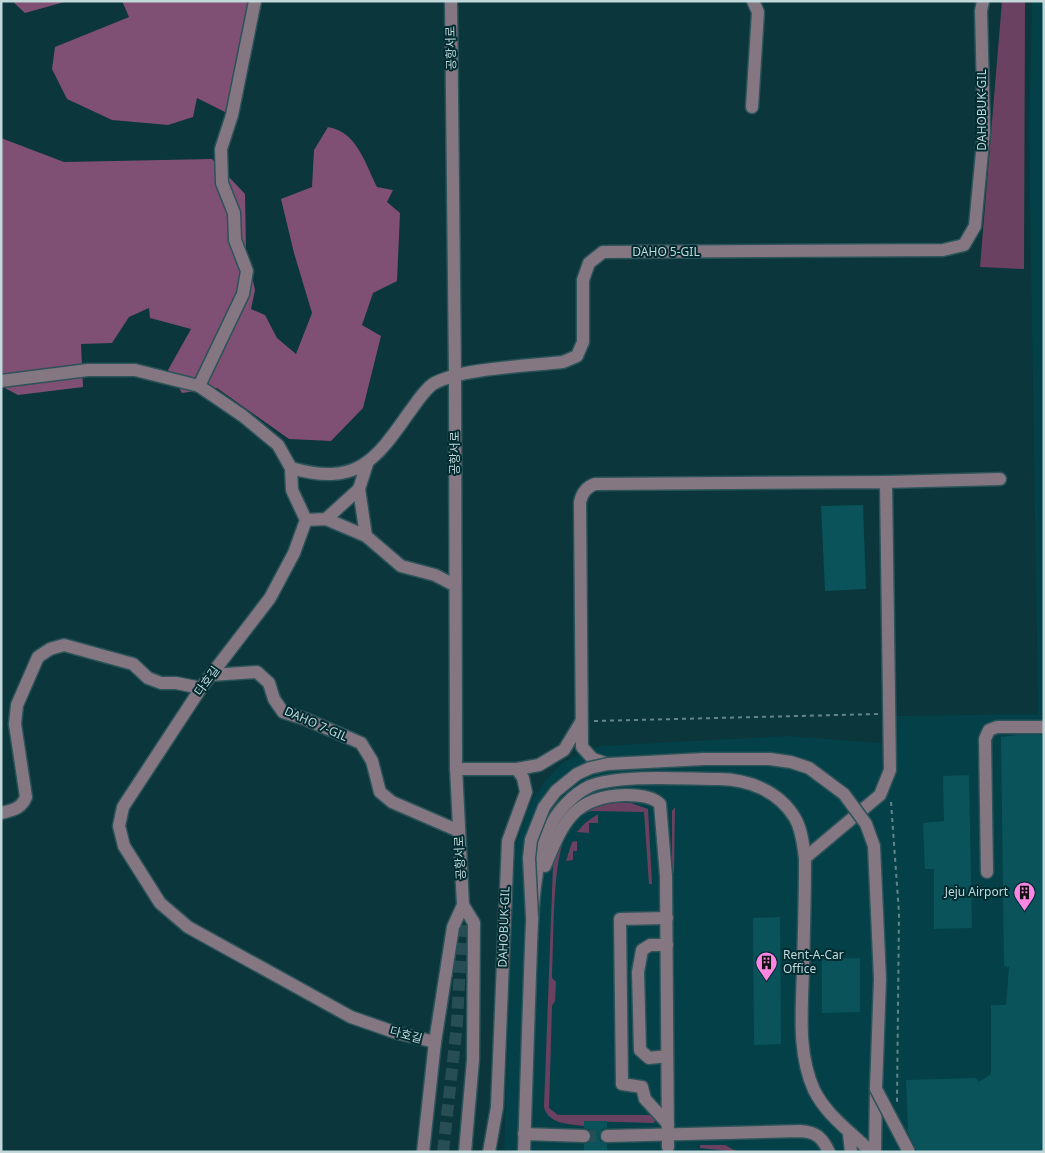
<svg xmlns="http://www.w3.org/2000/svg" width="1045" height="1153" font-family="'Noto Sans','Noto Sans KR',sans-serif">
<rect width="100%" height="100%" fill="#0a363c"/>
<polygon fill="#034047" points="1032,1 1044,1 1044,1152 504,1152 514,851 530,804 545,781 563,762 599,746 787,736 895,744 895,716 1038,714 1029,136"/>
<g fill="#6b4161">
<polygon points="1002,1 1025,1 1024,269 980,267"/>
<path d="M612,802L631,803L648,809L652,884H649L644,812L591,811C578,815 570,826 565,838C552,864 554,945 552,978L556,982L555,1001L552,1006L549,1108L558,1115H653L655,1120L654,1123L584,1121V1126C569,1124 548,1124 544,1107L553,865L562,835L588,807Z"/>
<polygon points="675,807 674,873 672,872 672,811"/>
<polygon points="598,814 598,823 589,823 589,833 577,832 585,823"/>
<polygon points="577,841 577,851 573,851 573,860 566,861 572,842"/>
<polygon points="700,1145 725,1145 738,1152 700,1148"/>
</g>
<g fill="#7f4f74">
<polygon points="12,1 68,1 25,13"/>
<polygon points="122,1 254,1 225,112 197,98 193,117 168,125 112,120 67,99 52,69 55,47 129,17"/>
<path d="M328,127C357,132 365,163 377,187L393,190L387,202L400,213L397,281L373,293L362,325L381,336L363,408L331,441L289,439L217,388L182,393L168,370L191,329L150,318L149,308L129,317L112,343L81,344L83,387L18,395L1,386V138L64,162L212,159L245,194L246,249L255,290L251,309L265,315L277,338L296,354L312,313L294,253L281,199L312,187L314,150Z"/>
</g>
<g fill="#0a535b">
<polygon points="863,505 866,589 825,591 821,506"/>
<polygon points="1018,735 1044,735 1044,1152 917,1152 907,1130 908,1129 906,1080 976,1078 979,1082 991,1074 991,1005 1006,1005 1009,967 1004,966 1001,737"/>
<polygon points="969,775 972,928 934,929 934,869 925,869 923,823 944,821 943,776"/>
<polygon points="780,917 781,1044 754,1045 753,918"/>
<polygon points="860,958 860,1012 822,1013 822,959"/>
<polygon points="584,1121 607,1121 607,1128 602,1129 599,1136 600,1141 607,1144 607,1152 584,1152 584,1144 591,1141 592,1136 589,1129 584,1128"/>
</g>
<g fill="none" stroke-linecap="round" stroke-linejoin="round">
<g stroke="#264e54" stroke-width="12" stroke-dasharray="12 6" stroke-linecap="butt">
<polyline points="584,1136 607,1136"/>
<polyline points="443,1152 457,1024 463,905"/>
</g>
<defs>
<g id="minor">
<polyline points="752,107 758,12 753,1"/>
<polyline points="1,381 88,370 135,370 199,386 243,416 278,445 291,468 292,490 306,520 294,553 270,598 201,688 123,807 119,826 124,846 160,903 188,927 351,1017 397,1033 435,1042"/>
<polyline points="199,386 243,294 247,271 235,240 234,213 222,183 221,149 232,115 255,1"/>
<path d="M291,468C355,486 374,463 408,414C415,405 424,390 433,384C460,368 530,366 563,362L577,356L583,342V280L589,263L603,252L943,250L964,245L975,226L984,131L981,11L983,1"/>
<polyline points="886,482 1000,479"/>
<polyline points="326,519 359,489"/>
<polyline points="306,520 326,519 366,536 401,566 435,575 454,585"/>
<polyline points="366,536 359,489 367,464"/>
<polyline points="211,675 257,672 269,683 274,699 283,712 305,719 361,743 372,761 380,792 392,802 459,831"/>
<path d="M608,764L593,759L582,747L580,502C582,493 586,487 595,484L886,482L890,770L880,795L805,858"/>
<polyline points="456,769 517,769 523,778 526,792 508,841 497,1107 489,1152"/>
<polyline points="517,769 539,765 564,750 581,722"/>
<path d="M1,813C13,810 21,809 26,797L15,724L17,705L38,657L50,649L64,645L133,664L148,678L161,683H176L201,688"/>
<path d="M545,866C563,822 574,796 626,795C637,795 652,796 660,804L666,876L668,1147"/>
<polyline points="987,872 985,739 989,730 997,727 1044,727"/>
<polyline points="463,905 474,923 473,1060 465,1152"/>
<polyline points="667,918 620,919 622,1084 642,1087 645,1099 668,1124"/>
<polyline points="667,945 650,945 642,950 638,972 640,1050 649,1058 667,1056"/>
<polyline points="524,1134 584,1136"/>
<polyline points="849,1134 851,1152"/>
<path d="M607,1136L800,1131C816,1132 822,1137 829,1152"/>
<polyline points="423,1152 435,1042 453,927 463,905 456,768 455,375 451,1"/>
<path d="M524,1152C526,1093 528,1033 530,974C532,929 531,871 549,829C556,812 573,794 590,786C620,774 684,779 718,779C748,779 779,791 795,818C802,830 803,845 805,858C805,895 804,932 803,969C802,1010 797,1052 814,1090C827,1116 851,1132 871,1152"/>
<polyline points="875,1152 876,1089"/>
</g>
</defs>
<use href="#minor" stroke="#2b5359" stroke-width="15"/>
<g stroke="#64868a" stroke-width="2" stroke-dasharray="4 4" stroke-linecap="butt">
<polyline points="594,721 879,714"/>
<polyline points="891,802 899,913 897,1102"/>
</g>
<use href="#minor" stroke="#847781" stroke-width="12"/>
<defs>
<polyline id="minor-bridge" points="532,917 529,858 531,840 544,807 556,791 577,774 590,768 608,764 704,759 770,759 791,762 809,768 844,794 866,824 874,846 880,979 876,1089 909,1152"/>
</defs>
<use href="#minor-bridge" stroke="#2b5359" stroke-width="15" stroke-linecap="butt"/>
<use href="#minor-bridge" stroke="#847781" stroke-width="12"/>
</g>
<defs>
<symbol id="building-pin" viewBox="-11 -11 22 30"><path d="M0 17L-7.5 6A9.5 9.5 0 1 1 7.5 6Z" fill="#fc86e3" stroke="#002c31"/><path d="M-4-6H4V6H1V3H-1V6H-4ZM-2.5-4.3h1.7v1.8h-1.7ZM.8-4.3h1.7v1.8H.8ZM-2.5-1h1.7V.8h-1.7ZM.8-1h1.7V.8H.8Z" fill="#111"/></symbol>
</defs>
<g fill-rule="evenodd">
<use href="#building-pin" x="1012" y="880" width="25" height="34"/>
<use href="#building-pin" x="754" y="950" width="25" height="34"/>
</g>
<g text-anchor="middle" stroke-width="4" stroke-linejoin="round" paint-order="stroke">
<g font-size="12" fill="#c2d8db" stroke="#002c31">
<text transform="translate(451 48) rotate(-91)" y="4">공항서로</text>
<text transform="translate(982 110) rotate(-90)" y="4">DAHOBUK-GIL</text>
<text x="666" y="256">DAHO 5-GIL</text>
<text transform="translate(455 453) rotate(-90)" y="4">공항서로</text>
<text transform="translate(207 681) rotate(-54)" y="4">다호길</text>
<text transform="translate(316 724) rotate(24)" y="4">DAHO 7-GIL</text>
<text transform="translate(460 858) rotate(-93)" y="4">공항서로</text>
<text transform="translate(504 927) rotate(-88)" y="4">DAHOBUK-GIL</text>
<text transform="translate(406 1035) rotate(15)" y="4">다호길</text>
</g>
<g font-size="12" fill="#c2d8db" stroke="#002c31" text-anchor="end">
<text x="1008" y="896">Jeju Airport</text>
<text x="783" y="959" text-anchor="start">Rent-A-Car<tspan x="783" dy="14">Office</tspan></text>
</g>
</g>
<rect width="1045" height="1153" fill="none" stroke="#c2d8db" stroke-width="5"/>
</svg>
